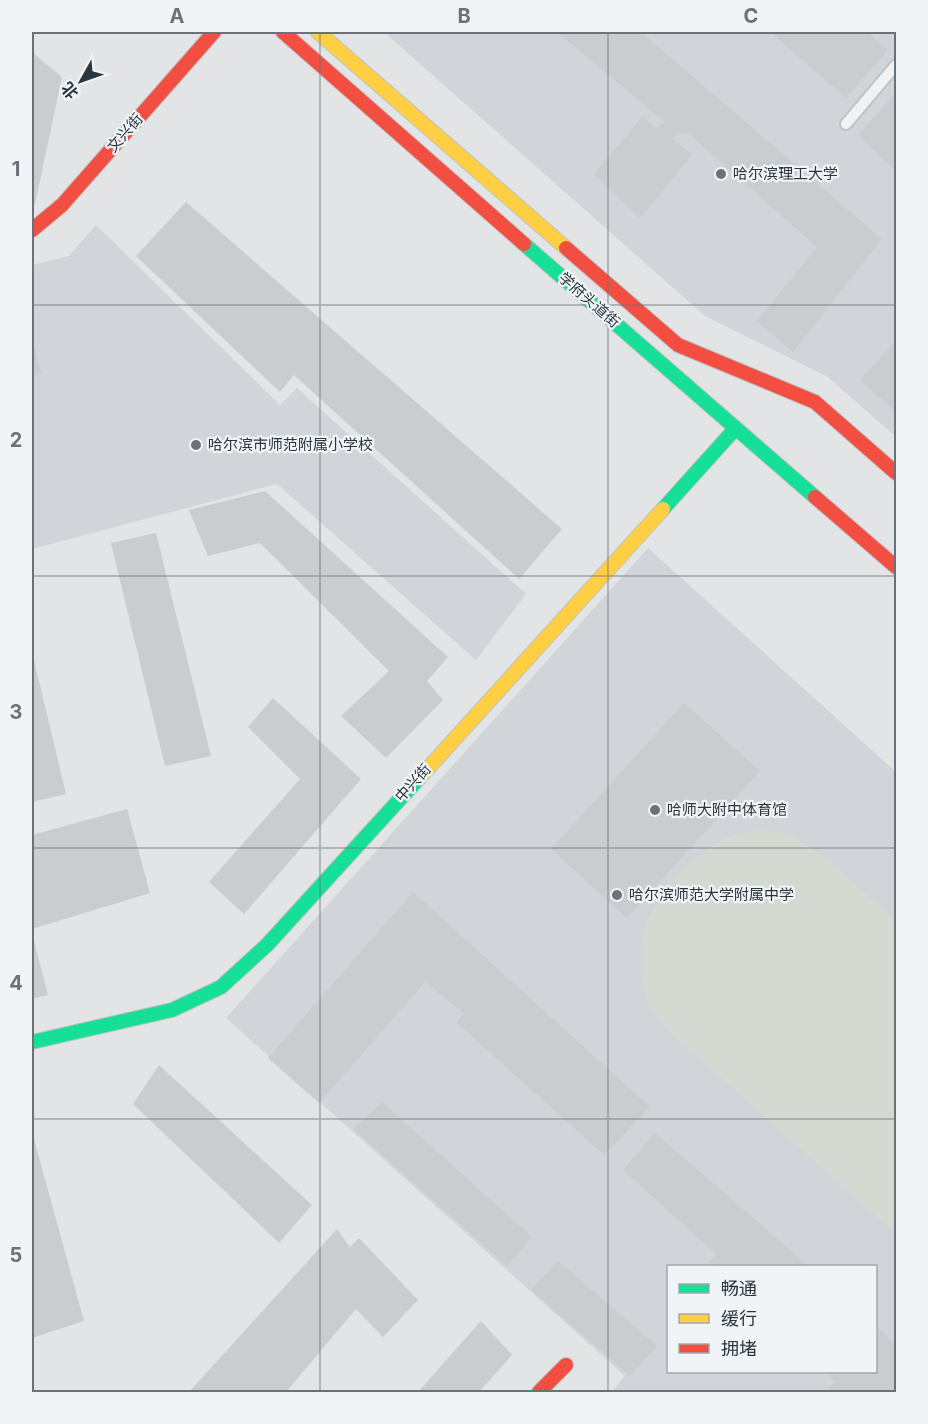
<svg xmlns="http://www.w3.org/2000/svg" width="928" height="1424" font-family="Inter,'Noto Sans SC',sans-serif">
<rect width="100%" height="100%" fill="#e2e4e6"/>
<g fill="#d1d5d9" fill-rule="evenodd">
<polygon points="384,32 896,32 896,437 828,377 705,316"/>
<polygon points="96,225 280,405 297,388 526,594 476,660 277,484 32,549 32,265 69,256"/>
<path d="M648,548L896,772V1392H611L625,1376L226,1018ZM668,1266H876V1372H668Z"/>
</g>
<path fill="#d4dad2" d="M763,830L788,834L823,856L896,921V1234L668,1030C662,1021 650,1011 647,1000C640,980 639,957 643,936C650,897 699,848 736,834C744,831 754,831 763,830Z"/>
<g fill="#cacdcf">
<polygon points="557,32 641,32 882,239 793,352 757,321 817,247 690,135 680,134 672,138 692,155 640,218 594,174 643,116 656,129 665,122"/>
<polygon points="770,32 867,32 888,50 846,98"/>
<polygon points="32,52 62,77 35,204 32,204"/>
<polygon points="896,93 896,171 858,135"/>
<polygon points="186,202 562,529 519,579 294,375 280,392 136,256"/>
<polygon points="32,337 41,373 32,377"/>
<polygon points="896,341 896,412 860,380"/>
<polygon points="265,491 448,657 427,681 443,700 386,758 341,716 389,671 260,543 208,556 189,510"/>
<polygon points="156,533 211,756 165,766 111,543"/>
<polygon points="32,652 66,794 32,802"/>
<polygon points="273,698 361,779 244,914 209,882 300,779 248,727"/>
<polygon points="684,703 760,771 627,918 551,849"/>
<polygon points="127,809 150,893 32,929 32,835"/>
<polygon points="413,892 650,1107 604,1155 457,1023 464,1013 425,982 319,1103 268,1058"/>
<polygon points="34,941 48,995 32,999 32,942"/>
<polygon points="159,1065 312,1205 279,1243 133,1104"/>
<polygon points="382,1102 532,1237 507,1266 353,1129"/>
<polygon points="32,1132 84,1321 32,1338"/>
<polygon points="655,1133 750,1215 808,1266 715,1266 709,1261 716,1254 623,1170"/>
<polygon points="337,1229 350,1247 359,1238 418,1300 383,1337 356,1309 286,1392 189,1392"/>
<polygon points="558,1261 657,1346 630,1376 531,1290"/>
<polygon points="481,1321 512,1355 479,1392 418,1392"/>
<polygon points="876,1326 896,1345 896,1392 825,1392 835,1381 825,1372 876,1372"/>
</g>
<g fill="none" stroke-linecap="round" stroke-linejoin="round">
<defs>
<polyline id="lane" points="846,124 896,65"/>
<g id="fast">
<polyline points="524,244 815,497"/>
<polyline points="663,509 735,429"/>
<polyline points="32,1042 172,1010 221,987 267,945 421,776"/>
</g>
<g id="slow">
<polyline points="318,32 566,248"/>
<polyline points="421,776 663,509"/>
</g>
<g id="jam">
<polyline points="283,32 524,244"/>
<polyline points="32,230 62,205 214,32"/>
<polyline points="566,248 678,345 815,402 896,473"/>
<polyline points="815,497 896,567"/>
<polyline points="539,1392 566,1365"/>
</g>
</defs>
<use href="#lane" stroke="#c0c2c4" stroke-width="14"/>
<use href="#fast" stroke="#c0c2c4" stroke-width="16"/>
<use href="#slow" stroke="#c0c2c4" stroke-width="16"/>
<use href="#jam" stroke="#c0c2c4" stroke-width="16"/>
<use href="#lane" stroke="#f1f2f4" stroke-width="10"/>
<use href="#fast" stroke="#16e098" stroke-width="14"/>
<use href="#slow" stroke="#ffcf43" stroke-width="14"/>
<use href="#jam" stroke="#f24e42" stroke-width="14"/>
</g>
<path fill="none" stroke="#6a7279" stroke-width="1.5" stroke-opacity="0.55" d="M320,32V1392M608,32V1392M32,305H896M32,576H896M32,848H896M32,1119H896"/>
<g fill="#6a7279" stroke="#f0f4f6" stroke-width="2">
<circle cx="721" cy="174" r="6"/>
<circle cx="196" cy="445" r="6"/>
<circle cx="655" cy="810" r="6"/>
<circle cx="617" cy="895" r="6"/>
</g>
<g text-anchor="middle" stroke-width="4.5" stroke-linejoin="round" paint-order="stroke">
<g font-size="15" fill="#2a353f" stroke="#f0f4f6">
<text transform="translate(125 133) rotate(-49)" y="5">文兴街</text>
<text transform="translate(589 300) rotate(41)" y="5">学府头道街</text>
<text transform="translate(413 783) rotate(-48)" y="5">中兴街</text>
</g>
<g font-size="15" fill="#2a353f" stroke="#f0f4f6" text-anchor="start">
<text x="733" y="179">哈尔滨理工大学</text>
<text x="208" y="450">哈尔滨市师范附属小学校</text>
<text x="667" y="815">哈师大附中体育馆</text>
<text x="629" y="900">哈尔滨师范大学附属中学</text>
</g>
</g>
<rect width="928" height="1424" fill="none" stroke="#f0f4f6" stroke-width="66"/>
<rect x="667" y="1265" width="210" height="108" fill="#f0f4f6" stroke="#a1a8ad" stroke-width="1.5"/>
<rect x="679" y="1284" width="30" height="9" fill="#16e098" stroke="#a1a8ad" stroke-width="1.5"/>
<text x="721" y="1295" font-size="18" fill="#2a353f">畅通</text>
<rect x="679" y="1314" width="30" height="9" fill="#ffcf43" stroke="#a1a8ad" stroke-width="1.5"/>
<text x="721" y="1325" font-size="18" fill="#2a353f">缓行</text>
<rect x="679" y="1344" width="30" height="9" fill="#f24e42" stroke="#a1a8ad" stroke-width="1.5"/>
<text x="721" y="1355" font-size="18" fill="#2a353f">拥堵</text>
<g transform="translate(81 81) rotate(230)" stroke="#f0f4f6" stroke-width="4.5" paint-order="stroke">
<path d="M0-4.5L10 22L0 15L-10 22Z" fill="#2a353f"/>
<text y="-9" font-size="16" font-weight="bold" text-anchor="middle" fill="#2a353f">北</text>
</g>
<rect x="33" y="33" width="862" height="1358" fill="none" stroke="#6a7279" stroke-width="2"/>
<g font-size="20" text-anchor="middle" font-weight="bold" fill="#6a7279">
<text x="177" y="23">A</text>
<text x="464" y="23">B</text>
<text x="751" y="23">C</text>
<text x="16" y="176">1</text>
<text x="16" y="447">2</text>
<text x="16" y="719">3</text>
<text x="16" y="990">4</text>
<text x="16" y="1262">5</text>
</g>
</svg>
